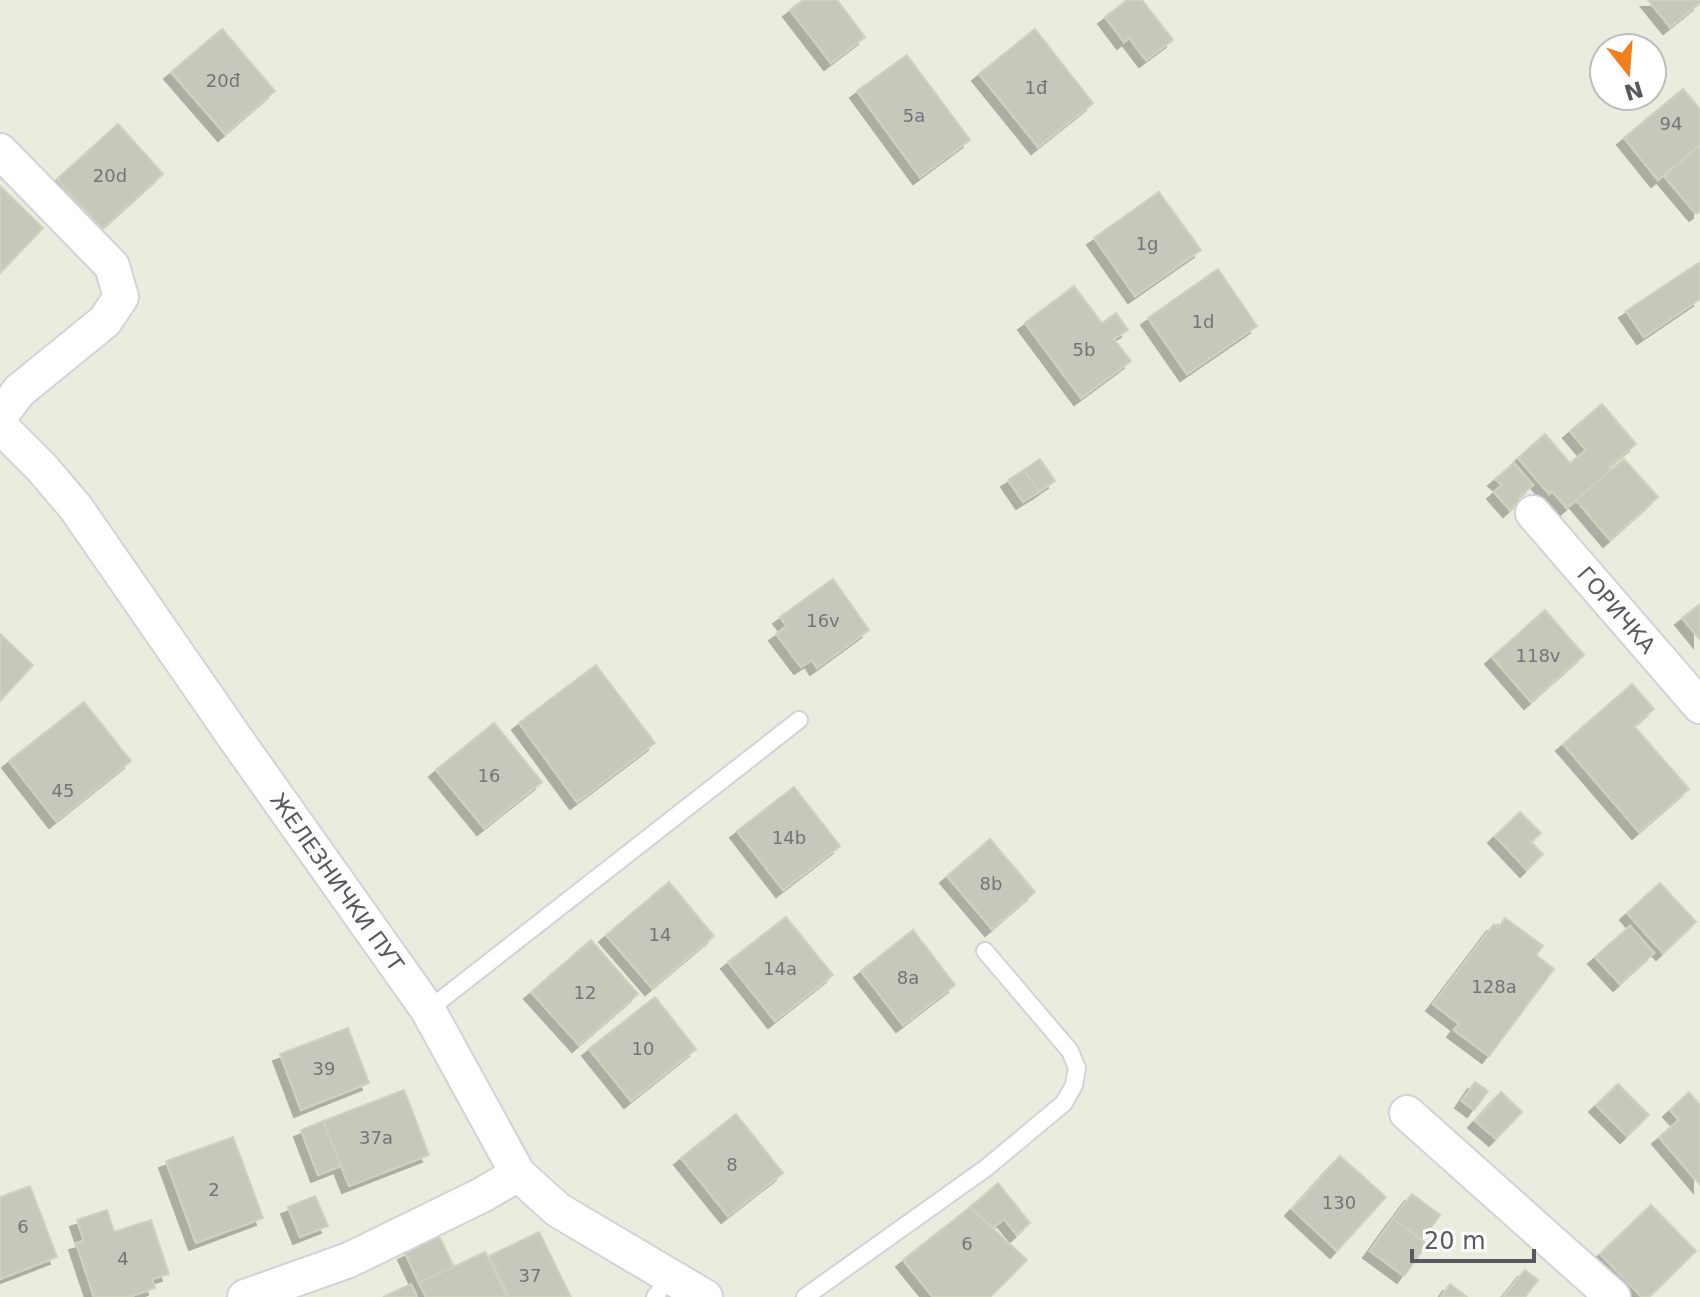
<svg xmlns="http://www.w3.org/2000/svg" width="1700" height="1297" font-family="'DejaVu Sans',sans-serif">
<defs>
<filter id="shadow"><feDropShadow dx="-7" dy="7" stdDeviation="0" flood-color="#0004"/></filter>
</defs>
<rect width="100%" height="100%" fill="#eaecde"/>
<g fill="#c7c7bc" stroke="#d0d1bd" stroke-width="2" filter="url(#shadow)">
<polygon points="803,0 837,0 865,37 831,63 790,10"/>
<polygon points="1127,0 1142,0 1173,40 1146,60 1129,38 1124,42 1105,17"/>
<polygon points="1648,0 1700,0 1700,3 1670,27"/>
<polygon points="222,29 275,91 225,134 171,72"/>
<polygon points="1035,29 1093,103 1038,147 979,74"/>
<polygon points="907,55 970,140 920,177 857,91"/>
<polygon points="1683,89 1700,109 1700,145 1658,180 1624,138"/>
<polygon points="118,124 163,174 102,229 57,179"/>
<polygon points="1700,145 1700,211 1696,214 1664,176"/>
<polygon points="0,186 43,228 0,273"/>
<polygon points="1159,192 1201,250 1135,296 1094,238"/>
<polygon points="1700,262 1700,299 1644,337 1626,311"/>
<polygon points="1218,269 1257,326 1187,374 1148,318"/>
<polygon points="1074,286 1102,323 1116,313 1128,330 1114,339 1131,361 1081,398 1025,323"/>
<polygon points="1602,404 1636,444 1609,467 1612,470 1567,508 1552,491 1549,494 1518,458 1545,434 1570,463 1586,450 1570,431"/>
<polygon points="1040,459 1055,481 1039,492 1024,470"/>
<polygon points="1624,459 1658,497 1610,540 1576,500"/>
<polygon points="1514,463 1533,485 1518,498 1520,501 1510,510 1494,492 1502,485 1495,479"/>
<polygon points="1024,470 1039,492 1023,502 1008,480"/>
<polygon points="833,579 869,630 817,668 812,660 801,667 776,634 787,626 780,617"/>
<polygon points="1700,604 1700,640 1682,618"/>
<polygon points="1545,610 1584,655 1531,702 1492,657"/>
<polygon points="0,634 33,665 0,701"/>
<polygon points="596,665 655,743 577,802 519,723"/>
<polygon points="1632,684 1654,709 1634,726 1689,789 1639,832 1563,744"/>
<polygon points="84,702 131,761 56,821 9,761"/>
<polygon points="494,723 542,782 484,828 436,770"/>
<polygon points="794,787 840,846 783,890 737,831"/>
<polygon points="1520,812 1541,833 1531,842 1543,854 1527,870 1495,836"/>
<polygon points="990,839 1035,892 992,929 947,876"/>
<polygon points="669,882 714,936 652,988 606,935"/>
<polygon points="1660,883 1696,922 1663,953 1627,913"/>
<polygon points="786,917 833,975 775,1021 728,962"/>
<polygon points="1505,918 1543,946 1536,955 1554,969 1489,1056 1454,1030 1459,1024 1433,1004 1494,924 1498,928"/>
<polygon points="1630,926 1654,953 1620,984 1595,957"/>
<polygon points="913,930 955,985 903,1025 861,971"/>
<polygon points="591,940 638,994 579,1045 531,992"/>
<polygon points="655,997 696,1049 631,1101 589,1049"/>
<polygon points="348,1028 369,1083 301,1110 280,1054"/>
<polygon points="1475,1082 1488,1091 1474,1110 1462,1101"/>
<polygon points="1618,1084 1649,1115 1627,1136 1596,1105"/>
<polygon points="404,1090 429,1155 349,1186 323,1121"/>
<polygon points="1501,1092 1522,1112 1496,1139 1475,1121"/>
<polygon points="1689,1092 1700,1105 1700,1185 1659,1137 1679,1120 1670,1110"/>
<polygon points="736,1114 783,1173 728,1216 681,1158"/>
<polygon points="323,1121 341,1166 318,1175 301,1130"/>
<polygon points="233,1137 263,1218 196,1243 166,1161"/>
<polygon points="1340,1156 1386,1197 1337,1251 1292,1209"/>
<polygon points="998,1183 1030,1223 1017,1235 1004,1219 993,1228 970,1207"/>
<polygon points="30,1186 57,1257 0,1279 0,1197"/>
<polygon points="1412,1194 1440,1215 1422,1240 1393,1219"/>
<polygon points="315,1196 328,1226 300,1237 288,1207"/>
<polygon points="1651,1205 1696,1251 1649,1297 1642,1297 1600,1254"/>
<polygon points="970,1207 1027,1260 990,1297 933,1297 903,1260"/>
<polygon points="107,1210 114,1232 151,1220 169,1274 152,1279 155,1288 129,1297 94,1297 76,1243 84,1241 77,1220"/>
<polygon points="1393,1219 1427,1244 1404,1276 1370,1251"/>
<polygon points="539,1232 571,1297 510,1297 489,1256"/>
<polygon points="439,1236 454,1267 419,1283 405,1253"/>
<polygon points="485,1252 507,1297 426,1297 419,1283"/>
<polygon points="1525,1270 1538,1280 1525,1297 1503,1297"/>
<polygon points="411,1284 417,1297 383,1297"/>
<polygon points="1450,1284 1467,1297 1441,1297"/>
</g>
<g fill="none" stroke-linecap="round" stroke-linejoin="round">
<defs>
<g id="lane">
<polyline points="428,1010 799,720"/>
<polyline points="655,1297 669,1277"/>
<polyline points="805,1297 986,1168 1064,1103 1074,1085 1077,1068 1070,1051 985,951"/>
</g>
<g id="street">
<polyline points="0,151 112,266 121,297 105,321 19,391 0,416"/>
<path id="s1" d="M0,426L42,468L76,508L238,742L428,1010L518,1174L558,1210L705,1297"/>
<path id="s2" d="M1533,513L1700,706"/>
<polyline points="1407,1113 1613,1297"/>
<polyline points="245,1297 349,1260 482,1195 518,1174"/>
</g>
</defs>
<use href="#lane" stroke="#d2d2da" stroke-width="20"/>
<use href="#street" stroke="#d2d2da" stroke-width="38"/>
<use href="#lane" stroke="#fff" stroke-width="16"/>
<use href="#street" stroke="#fff" stroke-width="34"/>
</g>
<g text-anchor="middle" stroke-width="8" stroke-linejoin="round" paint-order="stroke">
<g font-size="18" fill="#747478">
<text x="223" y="87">20đ</text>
<text x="1036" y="94">1đ</text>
<text x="914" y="122">5a</text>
<text x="1671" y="130">94</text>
<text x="110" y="182">20d</text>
<text x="1147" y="250">1g</text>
<text x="1203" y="328">1d</text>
<text x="1084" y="356">5b</text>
<text x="823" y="627">16v</text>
<text x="1538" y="662">118v</text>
<text x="489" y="782">16</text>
<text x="63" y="797">45</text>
<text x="789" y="844">14b</text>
<text x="991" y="890">8b</text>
<text x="660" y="941">14</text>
<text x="780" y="975">14a</text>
<text x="908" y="984">8a</text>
<text x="1494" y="993">128a</text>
<text x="585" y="999">12</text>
<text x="643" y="1055">10</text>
<text x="324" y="1075">39</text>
<text x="376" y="1144">37a</text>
<text x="732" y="1171">8</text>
<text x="214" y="1196">2</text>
<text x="1339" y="1209">130</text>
<text x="23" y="1233">6</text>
<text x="967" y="1250">6</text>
<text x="123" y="1265">4</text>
<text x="530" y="1282">37</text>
</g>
<g font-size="22" fill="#585861" stroke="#fff">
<text dy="8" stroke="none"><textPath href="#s2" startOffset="128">ГОРИЧКА</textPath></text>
<text dy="8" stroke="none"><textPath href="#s1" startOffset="568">ЖЕЛЕЗНИЧКИ ПУТ</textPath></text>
</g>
</g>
<g transform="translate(1628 72) rotate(163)"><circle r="38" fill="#ffffff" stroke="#bcbcc0" stroke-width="2"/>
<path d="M0-6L14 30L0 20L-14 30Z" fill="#f57e1c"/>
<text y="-12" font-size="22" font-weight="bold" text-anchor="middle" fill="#585861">N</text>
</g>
<path d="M1412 1249v12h122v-12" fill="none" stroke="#585861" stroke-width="4"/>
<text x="1424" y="1249" font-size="24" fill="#585861" stroke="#ffffff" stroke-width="6" paint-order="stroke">20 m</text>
</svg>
